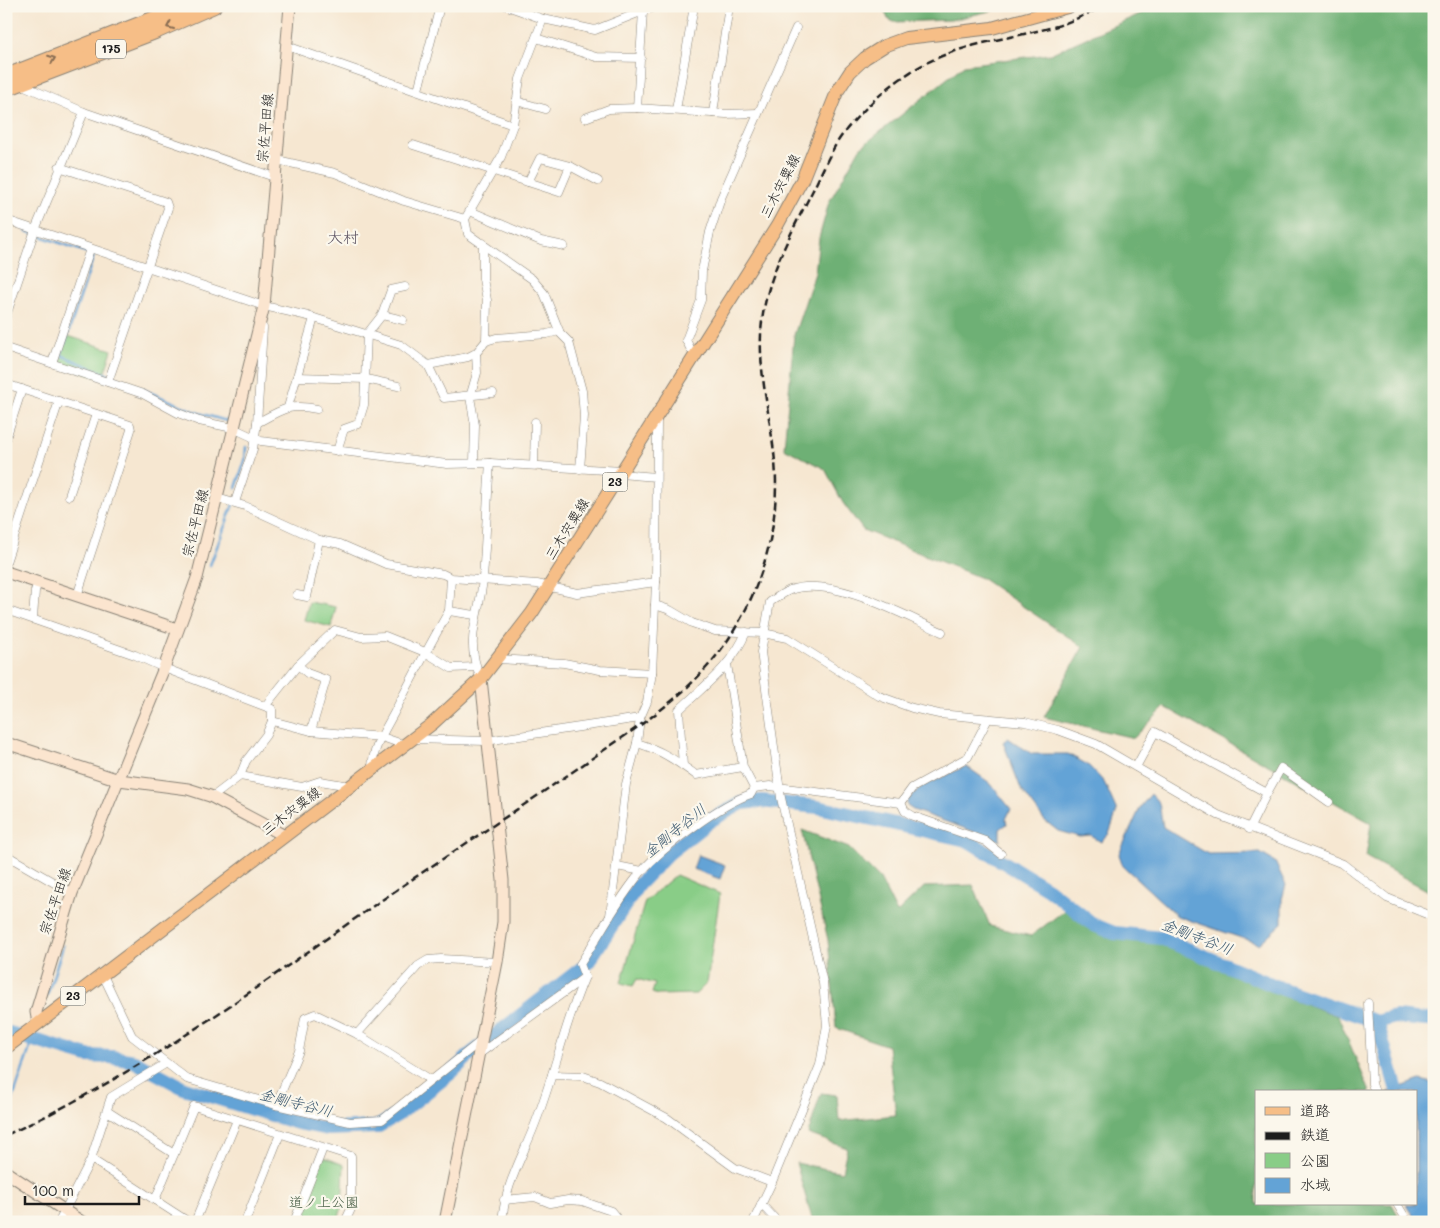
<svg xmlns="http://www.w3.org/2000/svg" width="1440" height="1228" font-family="Mali,'Klee One',sans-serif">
<rect width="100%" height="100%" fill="#fbf7ec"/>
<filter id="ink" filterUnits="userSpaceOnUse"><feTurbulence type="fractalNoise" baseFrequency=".02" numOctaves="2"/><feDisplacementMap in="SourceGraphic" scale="10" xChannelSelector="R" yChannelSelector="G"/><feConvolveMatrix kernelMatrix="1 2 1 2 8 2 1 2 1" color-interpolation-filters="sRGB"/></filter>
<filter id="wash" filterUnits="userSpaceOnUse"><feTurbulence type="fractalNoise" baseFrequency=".0096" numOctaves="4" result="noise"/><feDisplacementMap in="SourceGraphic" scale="20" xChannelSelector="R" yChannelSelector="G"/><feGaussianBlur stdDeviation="1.12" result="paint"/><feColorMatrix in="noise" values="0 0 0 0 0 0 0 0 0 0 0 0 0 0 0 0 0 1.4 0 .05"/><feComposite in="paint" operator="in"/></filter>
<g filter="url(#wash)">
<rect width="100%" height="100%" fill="#f6e7d1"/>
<g fill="#89cd87" stroke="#527452">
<polygon points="68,336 112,350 104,375 99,378 59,364"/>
<polygon points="309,602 336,607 331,627 304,620"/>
<polygon points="676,875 720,894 707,983 696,994 658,995 652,993 655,984 637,979 633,986 621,983 645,901"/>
<polygon points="324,1157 344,1165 342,1208 337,1222 297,1220 320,1159"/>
</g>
<g fill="#6eb074" stroke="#456648">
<polygon points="883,6 1011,6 951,20 894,22 888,19"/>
<polygon points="1158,6 1434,6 1434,894 1366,857 1371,823 1165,707 1134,738 1044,717 1083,647 981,578 863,530 843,503 825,469 784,448 794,335 815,273 819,238 829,202 860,148 964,65 1050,54"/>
<polygon points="802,830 849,848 880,879 897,913 924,887 973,885 990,926 1031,936 1065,910 1107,937 1162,943 1284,996 1338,1016 1370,1092 1256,1092 1256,1204 1392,1204 1402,1222 946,1222 944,1218 897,1222 813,1222 796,1163 842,1172 847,1148 808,1134 821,1093 837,1095 839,1121 896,1115 888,1046 836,1028 828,940"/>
</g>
<g fill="#63a3d6" stroke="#406079">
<polygon points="1008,738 1032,754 1068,754 1088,765 1104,782 1117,811 1109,834 1101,842 1091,836 1080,837 1058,831 1044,820 1021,789 1003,742"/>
<polygon points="966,766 990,783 1011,809 1006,819 1007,824 1000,829 1000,841 913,810 907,806 907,800 921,787"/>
<polygon points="1151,794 1159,803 1163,827 1208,854 1260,853 1275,862 1286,885 1282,899 1282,923 1259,944 1177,916 1122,865 1119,854 1141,806"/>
<polygon points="698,855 725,865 720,879 693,869"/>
<polygon points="1420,1080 1434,1083 1434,1222 1417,1222 1406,1204 1416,1204 1416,1092 1388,1092"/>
</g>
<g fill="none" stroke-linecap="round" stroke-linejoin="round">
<g stroke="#63a3d6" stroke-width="2.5">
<polyline points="26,231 94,255 61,355 199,413 230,422"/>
<polyline points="236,488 245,461 246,447"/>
<polyline points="210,565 233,505"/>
<polyline points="47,996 63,946"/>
<polyline points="6,1119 35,1033"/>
</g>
<g stroke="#63a3d6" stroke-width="14">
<polyline points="1377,1022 1396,1087"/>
<polyline points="6,1032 88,1056 111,1057 134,1061 184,1088 298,1123 328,1129 377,1127 399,1114 452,1072 472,1053 587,964 638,885 669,853 711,820 742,803 761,801 818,807 967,840 1048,889 1094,925 1114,933 1161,938 1280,988 1377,1022 1395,1017 1426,1020 1434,1019"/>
</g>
</g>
</g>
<g filter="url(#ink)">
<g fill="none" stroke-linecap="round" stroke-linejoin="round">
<defs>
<g id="street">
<polyline points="507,6 543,19 595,30 643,11 637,108 726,114 758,113"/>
<polyline points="643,11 658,6"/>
<polyline points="543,19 520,79 513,125 501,157 465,219 468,234 532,279 544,293 560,333 569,342 582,391 584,416 580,469"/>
<polyline points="536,38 596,57 641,58"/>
<polyline points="287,46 513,125"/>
<polyline points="20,84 84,112 277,178"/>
<polyline points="418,90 440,6"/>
<polyline points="516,101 545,109"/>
<polyline points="676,110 693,12 691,6"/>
<polyline points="713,113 729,6"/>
<polyline points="585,118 609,109 637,108"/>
<polyline points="413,145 528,182 540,158 570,166 598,181"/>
<polyline points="277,160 335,173 404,201 465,219"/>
<polyline points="59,167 166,202 168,208 108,382"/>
<polyline points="528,182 559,192 570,166"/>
<polyline points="470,211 541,241 564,246"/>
<polyline points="6,220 264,306 308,316 401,345 428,365 468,357 476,353 486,341 496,338 547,334 559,331"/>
<polyline points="483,243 483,279 487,300 486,341"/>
<polyline points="382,315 391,290 405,287"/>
<polyline points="6,316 35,230 84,112"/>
<polyline points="6,348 143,394 178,413 199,421 233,428 261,441 447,464 490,463 622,471"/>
<polyline points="696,354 691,350 686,340 701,300 702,271 710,232 721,198 796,28"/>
<polyline points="52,363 90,249"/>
<polyline points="428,365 444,398 493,393"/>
<polyline points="297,377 366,379 398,386"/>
<polyline points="6,384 130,425 131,430 77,596"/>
<polyline points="288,407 314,318"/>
<path d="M257,423C281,410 289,403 317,409"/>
<polyline points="6,438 22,389"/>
<polyline points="337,451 344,429 358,424 364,405 367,334 382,315 403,320"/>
<polyline points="474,462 475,425 470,397 477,373 476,353"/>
<polyline points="534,465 535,422"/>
<polyline points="620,474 656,477"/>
<polyline points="69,496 96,414"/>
<polyline points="217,498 245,506 319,540 340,544 386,564 443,574 451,578 537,584 577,593 656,582"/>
<polyline points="235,502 253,449 257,423 263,328"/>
<polyline points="6,562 59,401"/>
<polyline points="297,595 307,597 319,540"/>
<polyline points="655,605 670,610 692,623 715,631 763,633 787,638 879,696 912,708 939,714 1025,722 1058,730 1096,744 1218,815 1343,864 1387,898 1434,917"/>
<polyline points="6,610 135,655 164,668 272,709 272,721 266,735 246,761 240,776 215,795 210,796"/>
<polyline points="449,611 451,578"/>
<polyline points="33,618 35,591 38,582"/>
<polyline points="498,659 564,663 600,670 652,673"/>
<polyline points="727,664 743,767"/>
<polyline points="298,665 307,673 326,680 311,731"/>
<path d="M481,679C463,639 480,617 483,578C486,540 487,501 490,463"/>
<polyline points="266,705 298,665 335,630 361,637 385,636 425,652 451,668 475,667"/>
<polyline points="272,721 311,731 382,737 405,745"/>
<polyline points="413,739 486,741 640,718"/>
<path d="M637,743C663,751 675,760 696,775L743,767L754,788"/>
<path d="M683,766L679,710C703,687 734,664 746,632"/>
<polyline points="1136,767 1155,732 1267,793 1249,829"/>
<path d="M372,769C372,749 385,730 394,713C412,678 430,644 449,611L475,615"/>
<polyline points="240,776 302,787 320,781 350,786"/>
<polyline points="1267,793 1281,768 1329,802"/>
<polyline points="901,803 905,811 913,816 985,841 1001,854"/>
<polyline points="6,855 72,893"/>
<polyline points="617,866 642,871"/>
<polyline points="610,916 626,784 637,743 640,718 647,702 652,673 656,582 657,419"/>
<polyline points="102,973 132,1036 187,1079 276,1105 350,1122 382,1120 482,1040"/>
<polyline points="1368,1003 1372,1084 1375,1092"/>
<polyline points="357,1034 431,1080"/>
<path d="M479,1054L585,977L580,964C600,934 618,899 642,871C663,847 721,804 751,794L754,788L770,786L901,803L912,788L968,757L988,719"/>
<polyline points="552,1075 583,1076 600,1082 667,1118 735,1168 772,1182"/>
<polyline points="276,1105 299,1051 305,1018 315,1014 357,1034 418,966 428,960 441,959 497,962"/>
<polyline points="107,1111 174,1154"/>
<polyline points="91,1159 189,1222"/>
<polyline points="155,1200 194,1106 351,1156 351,1209 345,1222"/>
<polyline points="504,1200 535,1197 550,1203 568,1200 582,1201 611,1211 620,1222"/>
<polyline points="761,1204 778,1222"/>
<polyline points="1397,1204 1408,1222"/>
<polyline points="59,1222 91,1159 111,1097 165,1064"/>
<polyline points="195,1222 237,1120"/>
<polyline points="245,1222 280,1134"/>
<polyline points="294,1222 323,1148"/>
<path d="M502,1222C505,1185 522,1158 535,1124C554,1076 564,1026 584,979"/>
<path d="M753,1222L772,1182L820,1065L827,1025L823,983L781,798L761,652L770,602C776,598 783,593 790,590C832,575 903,615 942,632"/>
</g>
<g id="secondary">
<polyline points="6,572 177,629"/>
<polyline points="6,743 119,780 188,789 210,796 283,835"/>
<polyline points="38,1023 36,1012 72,893 164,668 197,578 264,306 290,6"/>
<polyline points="6,1172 82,1222"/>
<polyline points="445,1222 497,962 503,922 503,880 481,679"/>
</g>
<polyline id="primary" points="6,1048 432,724 481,679 532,613 777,226 802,180 837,92 850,72 865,58 884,46 906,38 992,28 1071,6"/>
<g id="highway">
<polyline points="6,76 186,6"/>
<polyline points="6,89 155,32 214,6"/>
</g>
</defs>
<use href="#street" stroke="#898276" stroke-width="9"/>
<use href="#secondary" stroke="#898276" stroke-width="13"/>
<use href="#primary" stroke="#898276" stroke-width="14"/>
<use href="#highway" stroke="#898276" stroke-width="16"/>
<use href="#street" stroke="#fff" stroke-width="8"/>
<use href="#secondary" stroke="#fbe5cf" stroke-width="11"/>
<use href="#primary" stroke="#f6be87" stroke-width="12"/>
<use href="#highway" stroke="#f6be87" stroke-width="14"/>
<path stroke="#1c1c1c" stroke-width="2.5" stroke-dasharray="8 4" stroke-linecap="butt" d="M6,1135C155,1068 285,965 420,874C477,836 535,798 591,759C647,721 701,687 736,627C765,579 780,519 775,462C771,419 759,377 761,334C763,283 790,235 813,190C823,170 832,147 846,130C866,106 890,84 917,68C960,43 1010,39 1057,26C1073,21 1089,13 1104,6"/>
</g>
<defs><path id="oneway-chevron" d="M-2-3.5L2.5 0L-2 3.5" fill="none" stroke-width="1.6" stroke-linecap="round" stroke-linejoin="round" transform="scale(1.25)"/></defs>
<g stroke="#896d52">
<use href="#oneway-chevron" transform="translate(170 26) rotate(156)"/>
<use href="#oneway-chevron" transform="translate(52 59) rotate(-21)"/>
</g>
</g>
<g text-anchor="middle" stroke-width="4.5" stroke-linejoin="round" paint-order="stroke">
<g fill="#fbf7ec" stroke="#5f5e5a" stroke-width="1">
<rect x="96" y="39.5" width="30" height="19" rx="4"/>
<rect x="602.5" y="472.5" width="25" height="19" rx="4"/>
<rect x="60.5" y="986.5" width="25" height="19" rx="4"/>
</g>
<g font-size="12" font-weight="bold" fill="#1c1c1c">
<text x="111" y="53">175</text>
<text x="615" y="486">23</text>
<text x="73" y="1000">23</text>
</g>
<g font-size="14" fill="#1c1c1c" stroke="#fbf7ec">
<text transform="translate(265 128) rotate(-85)" y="5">宗佐平田線</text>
<text transform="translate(780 186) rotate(-63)" y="5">三木宍粟線</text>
<text transform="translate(195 523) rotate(-76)" y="5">宗佐平田線</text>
<text transform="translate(567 529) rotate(-58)" y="5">三木宍粟線</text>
<text transform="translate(291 811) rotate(-37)" y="5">三木宍粟線</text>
<text transform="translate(55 901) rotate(-71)" y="5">宗佐平田線</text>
</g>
<g font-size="14" fill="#425a41" stroke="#fbf7ec">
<text x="324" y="1207">道ノ上公園</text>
</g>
<g font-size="15" font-style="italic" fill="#3c5970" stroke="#fbf7ec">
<text transform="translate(675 831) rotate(-39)" y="5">金剛寺谷川</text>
<text transform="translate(1197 937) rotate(21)" y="5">金剛寺谷川</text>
<text transform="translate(296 1103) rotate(14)" y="5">金剛寺谷川</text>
</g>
<g font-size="16" fill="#5c5362" stroke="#fbf7ec">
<text x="343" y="243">大村</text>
</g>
</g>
<rect width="1440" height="1228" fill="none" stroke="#fbf7ec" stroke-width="25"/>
<rect x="1255" y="1090" width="162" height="115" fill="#fbf7ec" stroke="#a29f99"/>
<rect x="1265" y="1107" width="25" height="8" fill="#f6be87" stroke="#a29f99"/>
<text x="1300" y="1116" font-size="15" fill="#1c1c1c">道路</text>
<rect x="1265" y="1132" width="25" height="8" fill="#1c1c1c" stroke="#a29f99"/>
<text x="1300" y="1140" font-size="15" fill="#1c1c1c">鉄道</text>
<rect x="1265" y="1153" width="25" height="15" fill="#89cd87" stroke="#a29f99"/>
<text x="1300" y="1166" font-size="15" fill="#1c1c1c">公園</text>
<rect x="1265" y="1178" width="25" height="15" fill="#63a3d6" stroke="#a29f99"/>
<text x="1300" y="1190" font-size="15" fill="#1c1c1c">水域</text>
<path d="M25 1196v8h114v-8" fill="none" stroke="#1c1c1c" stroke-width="2.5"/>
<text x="32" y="1196" font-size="15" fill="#1c1c1c" stroke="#fbf7ec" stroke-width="4" paint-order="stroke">100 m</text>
</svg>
